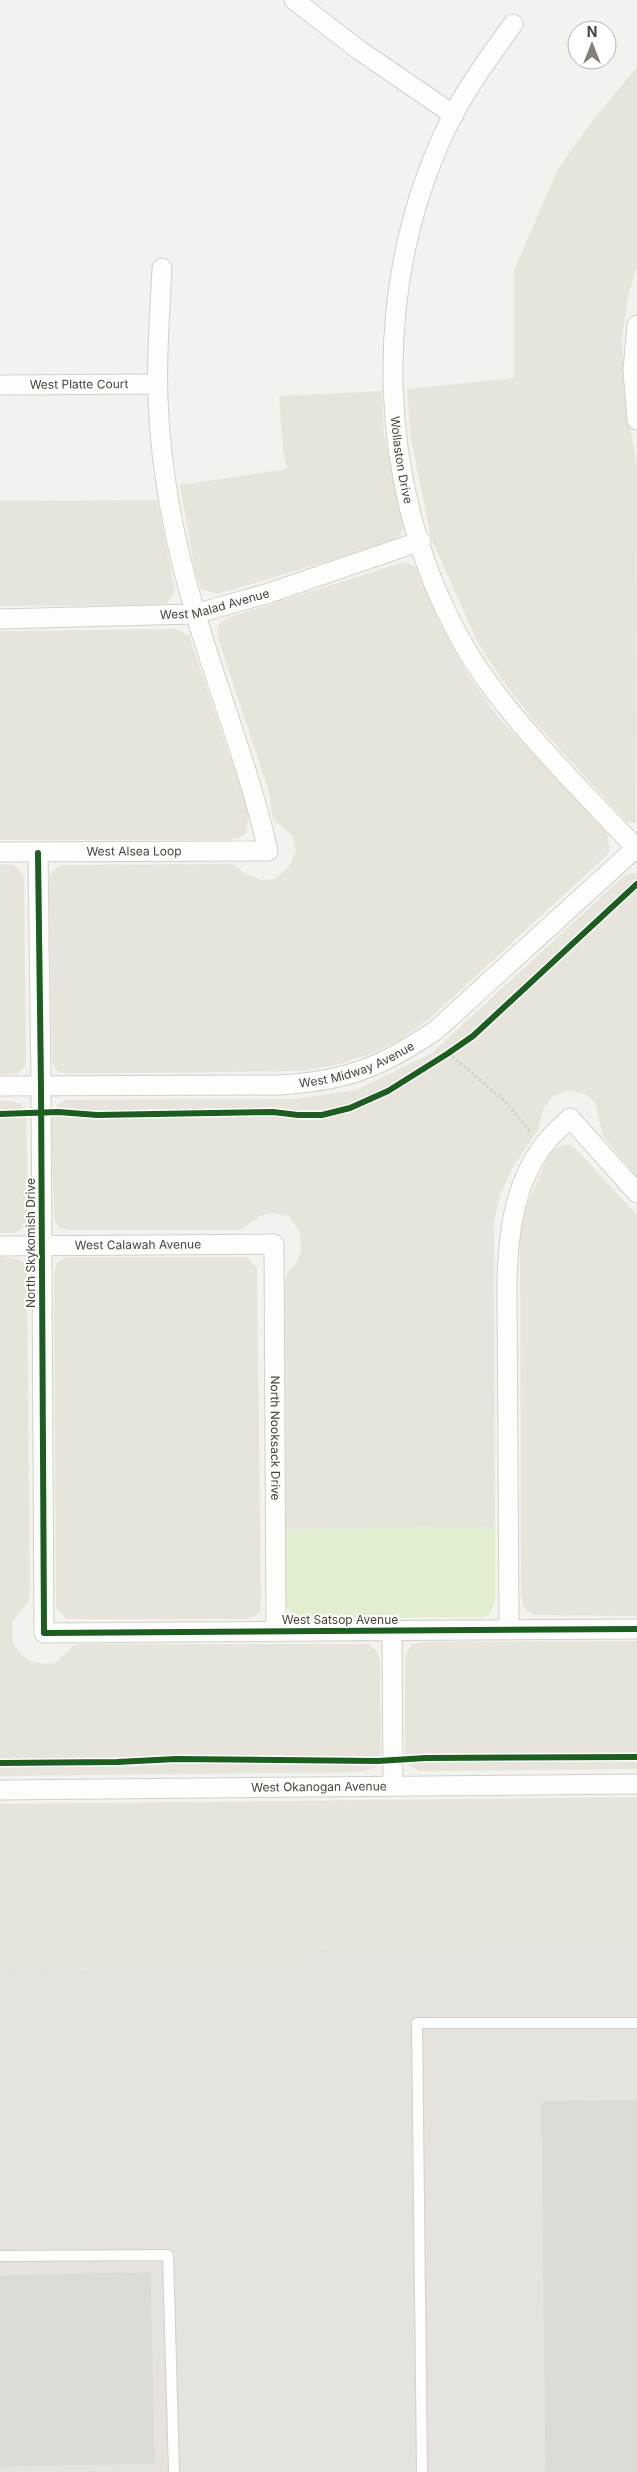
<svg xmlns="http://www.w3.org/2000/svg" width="637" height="2472" font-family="Inter,sans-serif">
<rect width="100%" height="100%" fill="#f4f2ee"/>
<g fill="#e7e4dc">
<polygon points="637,67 637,267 628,296 622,339 624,391 637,467 636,824 626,821 534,721 504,682 478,643 431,538 411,439 407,389 514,378 514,270 558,169 593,120"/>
<polygon points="382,391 384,434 402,519 403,529 399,537 391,542 218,594 202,590 196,576 180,485 287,469 283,449 279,396"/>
<polygon points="157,500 175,591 167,603 159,605 0,606 0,501"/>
<polygon points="404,562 415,566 440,624 467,673 497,716 607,833 610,849 606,856 429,1019 400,1040 370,1054 336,1065 301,1071 65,1074 56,1070 52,1062 49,875 56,868 64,865 229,864 235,865 244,873 261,880 275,879 288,868 296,852 292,835 274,820 272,815 269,792 219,641 217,630 220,623 230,617"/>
<polygon points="176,629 189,636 249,813 246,833 239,838 229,840 0,840 0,631"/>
<polygon points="0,864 14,865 21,872 24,878 26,1066 17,1074 0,1075"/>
<polygon points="632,873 637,873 637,1177 603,1136 595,1102 585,1094 568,1090 552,1097 543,1109 539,1128 513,1167 500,1195 494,1222 495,1527 286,1529 285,1280 288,1271 295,1265 301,1253 300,1233 289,1216 271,1213 260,1216 240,1230 67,1230 58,1227 54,1217 51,1117 57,1105 65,1100 295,1099 356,1090 432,1053 625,875"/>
<polygon points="0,1101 12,1101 21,1104 26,1109 28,1214 25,1226 15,1233 0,1233"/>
<polygon points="562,1145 570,1145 576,1149 637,1215 637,1616 533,1615 524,1608 521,1597 520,1238 525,1209 549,1154"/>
<polygon points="0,1257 18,1259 24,1263 27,1269 30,1596 28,1602 12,1622 13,1643 21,1655 31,1661 44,1664 55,1663 74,1645 83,1644 368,1644 376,1650 380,1660 381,1759 377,1767 363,1772 0,1776"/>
<polygon points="66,1257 247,1257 257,1268 261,1600 260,1612 255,1616 246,1619 67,1619 56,1608 54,1275 56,1264"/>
<polygon points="637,1641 637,1769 420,1771 409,1766 405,1756 405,1666 406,1654 412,1644 424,1642"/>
<polygon points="637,1797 637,1946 307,1949 307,1965 0,1970 0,1804"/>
</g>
<polygon fill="#e6e2de" points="637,1946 637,2472 0,2472 0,1970 306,1965 307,1949"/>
<polygon fill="#e1eecf" points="495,1527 495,1602 489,1615 482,1617 302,1618 292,1614 286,1606 286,1529"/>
<g fill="#dedbd6" stroke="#dcd9d4">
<polygon points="637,2101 637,2472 546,2472 542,2102"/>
<polygon points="150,2273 154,2463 0,2466 0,2276"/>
</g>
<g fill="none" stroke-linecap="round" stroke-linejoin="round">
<defs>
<g id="service">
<polyline points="0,2256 168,2255 174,2472"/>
<polyline points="422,2472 417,2023 637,2023"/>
</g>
<g id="minor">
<polyline points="294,0 359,50 454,115"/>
<path id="s1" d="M513,24C492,53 471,82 454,113C367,280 373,499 472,659C514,725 583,791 637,849"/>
<polyline points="637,325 633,370 637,420"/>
<path id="s2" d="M0,385L158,384"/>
<path id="s3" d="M0,619L195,614L269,593L421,541"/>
<path id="s4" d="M0,852L268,851C250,771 219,694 196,615C175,546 161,472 158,400C156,356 160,312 162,268"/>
<polyline points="38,853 41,1086 44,1633 637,1629"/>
<path id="s5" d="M0,1086L280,1085C346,1081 382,1067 436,1030L637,847"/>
<path id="s6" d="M0,1246L274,1244L276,1632"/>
<path d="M509,1630L507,1284C508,1236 513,1186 543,1146C551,1135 561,1127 570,1118L637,1193"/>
<polyline points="392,1631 393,1785"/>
<path id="s7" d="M0,1790L637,1784"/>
</g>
</defs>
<use href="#service" stroke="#d2d0cb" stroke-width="12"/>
<use href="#minor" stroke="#d2d0cb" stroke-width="21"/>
<polyline stroke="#d3d2cc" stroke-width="3" stroke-dasharray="2.5 2.5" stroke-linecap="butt" points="450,1052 455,1059 505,1101 530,1131"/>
<use href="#service" stroke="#fdfdfc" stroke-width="10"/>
<use href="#minor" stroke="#fdfdfc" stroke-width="19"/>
<defs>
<g id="cycleway">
<polyline points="38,853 41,1086 44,1633 637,1629"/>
<polyline points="0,1114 58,1112 97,1115 273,1112 298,1115 322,1115 350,1108 388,1091 447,1054 473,1036 637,884"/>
<polyline points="0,1763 117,1762 176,1759 378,1761 426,1758 637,1757"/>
</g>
</defs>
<use href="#cycleway" stroke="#fff" stroke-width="9"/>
<use href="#cycleway" stroke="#1b5e20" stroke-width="6"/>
</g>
<g text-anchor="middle" stroke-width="4" stroke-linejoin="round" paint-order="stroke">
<g font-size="12" fill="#4b4439" stroke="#fff">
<text dy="4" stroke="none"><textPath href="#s2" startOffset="79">West Platte Court</textPath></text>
<text dy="4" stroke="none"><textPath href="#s1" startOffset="464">Wollaston Drive</textPath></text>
<text dy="4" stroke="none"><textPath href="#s3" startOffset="216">West Malad Avenue</textPath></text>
<text dy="4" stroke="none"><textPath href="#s4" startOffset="134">West Alsea Loop</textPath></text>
<text dy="4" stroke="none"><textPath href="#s5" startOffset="360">West Midway Avenue</textPath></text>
<text transform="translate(31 1243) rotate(-90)" y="4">North Skykomish Drive</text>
<text dy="4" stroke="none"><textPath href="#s6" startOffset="138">West Calawah Avenue</textPath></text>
<text dy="4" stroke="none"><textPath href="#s6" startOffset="468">North Nooksack Drive</textPath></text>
<text x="340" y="1624">West Satsop Avenue</text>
<text dy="4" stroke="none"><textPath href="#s7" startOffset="319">West Okanogan Avenue</textPath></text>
</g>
</g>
<g transform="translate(592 45)"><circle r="24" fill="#ffffff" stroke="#b7b4b0"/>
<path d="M0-4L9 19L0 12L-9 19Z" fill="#868178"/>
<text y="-8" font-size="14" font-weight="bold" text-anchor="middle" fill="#4b4439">N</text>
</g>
</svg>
